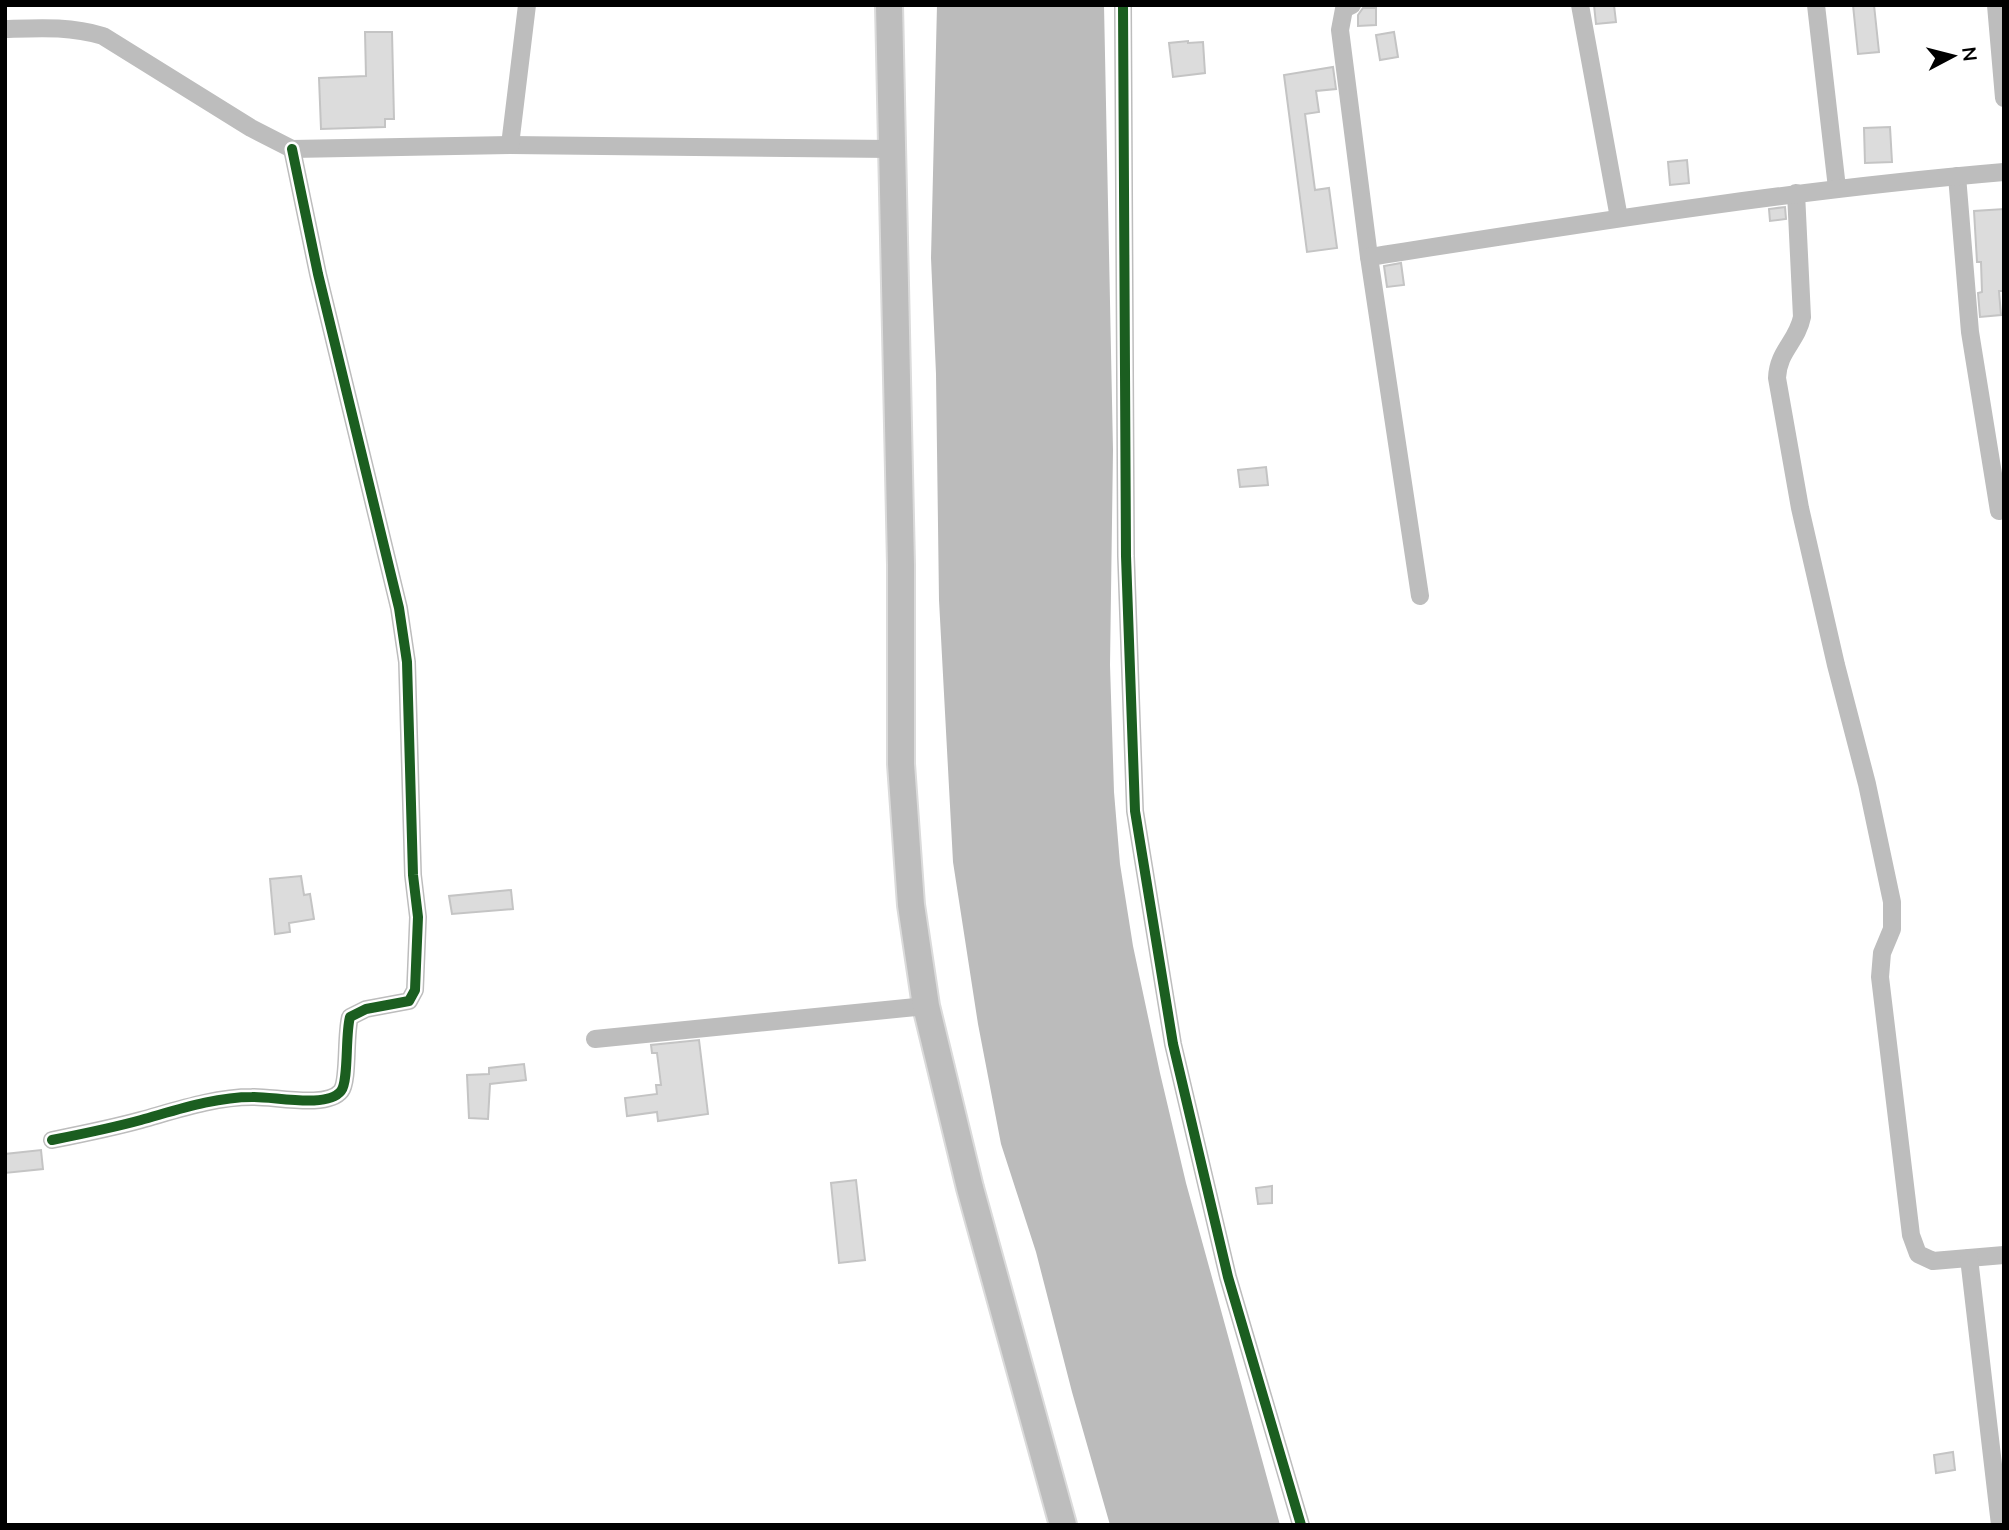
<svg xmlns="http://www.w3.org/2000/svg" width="2009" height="1530" font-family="Mulish,sans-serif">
<rect width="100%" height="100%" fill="#fff"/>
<polygon fill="#bbb" points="937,5 1104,5 1113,450 1110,665 1114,792 1120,864 1133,946 1160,1073 1186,1183 1280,1525 1110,1525 1072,1392 1036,1252 1001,1144 978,1024 953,862 939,600 936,374 931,258"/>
<g fill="#dcdcdc" stroke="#c4c4c4" stroke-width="2">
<polygon points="1594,5 1614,5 1616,22 1596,24"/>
<polygon points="1853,5 1874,5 1879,52 1858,54"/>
<polygon points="1363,8 1376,8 1376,25 1358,26 1358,15"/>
<polygon points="365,32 392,32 394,119 385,119 385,127 321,129 319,78 366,76"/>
<polygon points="1394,32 1398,57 1380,60 1376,35"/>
<polygon points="1188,41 1188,43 1203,42 1205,73 1173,77 1169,43"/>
<polygon points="1333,67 1336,89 1316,91 1319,112 1305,114 1315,190 1329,188 1337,248 1307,252 1284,75"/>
<polygon points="1890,127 1892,162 1865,163 1864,128"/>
<polygon points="1687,160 1689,183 1670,185 1668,162"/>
<polygon points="1785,207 1786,219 1770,221 1769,209"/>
<polygon points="2004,209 2004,291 1999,291 2001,315 1980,317 1978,293 1982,292 1981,262 1977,262 1974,211"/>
<polygon points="1401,263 1404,285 1387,287 1384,266"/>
<polygon points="1266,467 1268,485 1240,487 1238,470"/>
<polygon points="301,876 304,895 310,894 314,919 289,923 290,932 275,934 270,879"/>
<polygon points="511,890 513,909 452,914 449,896"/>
<polygon points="699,1040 708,1114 658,1121 657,1112 627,1116 625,1098 657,1094 656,1085 661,1085 657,1053 652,1053 651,1045"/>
<polygon points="524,1064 526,1080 490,1084 488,1119 469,1118 467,1075 489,1074 489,1068"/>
<polygon points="41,1150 43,1169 5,1173 5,1154"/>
<polygon points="856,1180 865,1260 839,1263 831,1183"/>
<polygon points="1272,1186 1272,1203 1258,1204 1256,1188"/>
<polygon points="1953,1452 1955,1470 1936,1473 1934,1455"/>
</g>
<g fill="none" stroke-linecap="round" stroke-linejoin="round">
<defs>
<polyline id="primary" points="889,5 901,565 901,764 911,905 926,1006 970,1188 1063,1525"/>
</defs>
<use href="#primary" stroke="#dbdbdb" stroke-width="30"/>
<g stroke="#bdbdbd" stroke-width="18">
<polyline points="1123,5 1126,556 1135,811 1173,1044 1228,1277 1301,1525"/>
<polyline points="1352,5 1344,9 1340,30 1369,257"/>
<polyline points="1580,5 1619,218"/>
<polyline points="1816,5 1837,188"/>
<polyline points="1996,5 2004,98"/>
<path d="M5,29C39,28 70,26 103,36L251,128L292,149L510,145L892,149"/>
<polyline points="510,145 527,5"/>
<polyline points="1957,176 1970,332 1999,511"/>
<path d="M1796,193L1802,317C1797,342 1778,351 1777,378L1800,508L1836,665L1867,784L1892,902V929L1882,953L1880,977L1911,1235L1918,1254L1933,1261L2004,1255"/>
<path d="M1420,596L1369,257C1580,224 1791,190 2004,172"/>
<polyline points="595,1039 926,1006"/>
<path d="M52,1140C82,1134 112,1128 141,1120C177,1110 215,1097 252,1097C273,1096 327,1109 341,1091C349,1081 345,1035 350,1017L366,1009L409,1001L415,990L418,917L413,875L407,662L399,608L318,274L292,149"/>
<polyline points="1969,1258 2000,1525"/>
</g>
<use href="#primary" stroke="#bdbdbd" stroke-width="26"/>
<defs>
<g id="cycleway">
<polyline points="1123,5 1126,556 1135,811 1173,1044 1228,1277 1301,1525"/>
<path d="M52,1140C82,1134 112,1128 141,1120C177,1110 215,1097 252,1097C273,1096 327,1109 341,1091C349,1081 345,1035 350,1017L366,1009L409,1001L415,990L418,917L413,875L407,662L399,608L318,274L292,149"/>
</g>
</defs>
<use href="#cycleway" stroke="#fff" stroke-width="15"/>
<use href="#cycleway" stroke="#1b5e20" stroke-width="10"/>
</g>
<rect width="2009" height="1530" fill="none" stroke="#000000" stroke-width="14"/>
<g transform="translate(1953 56) rotate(83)" stroke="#ffffff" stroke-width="5" paint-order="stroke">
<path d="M0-5L12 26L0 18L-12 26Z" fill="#000000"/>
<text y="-10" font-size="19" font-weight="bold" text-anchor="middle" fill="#000000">N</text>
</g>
</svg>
